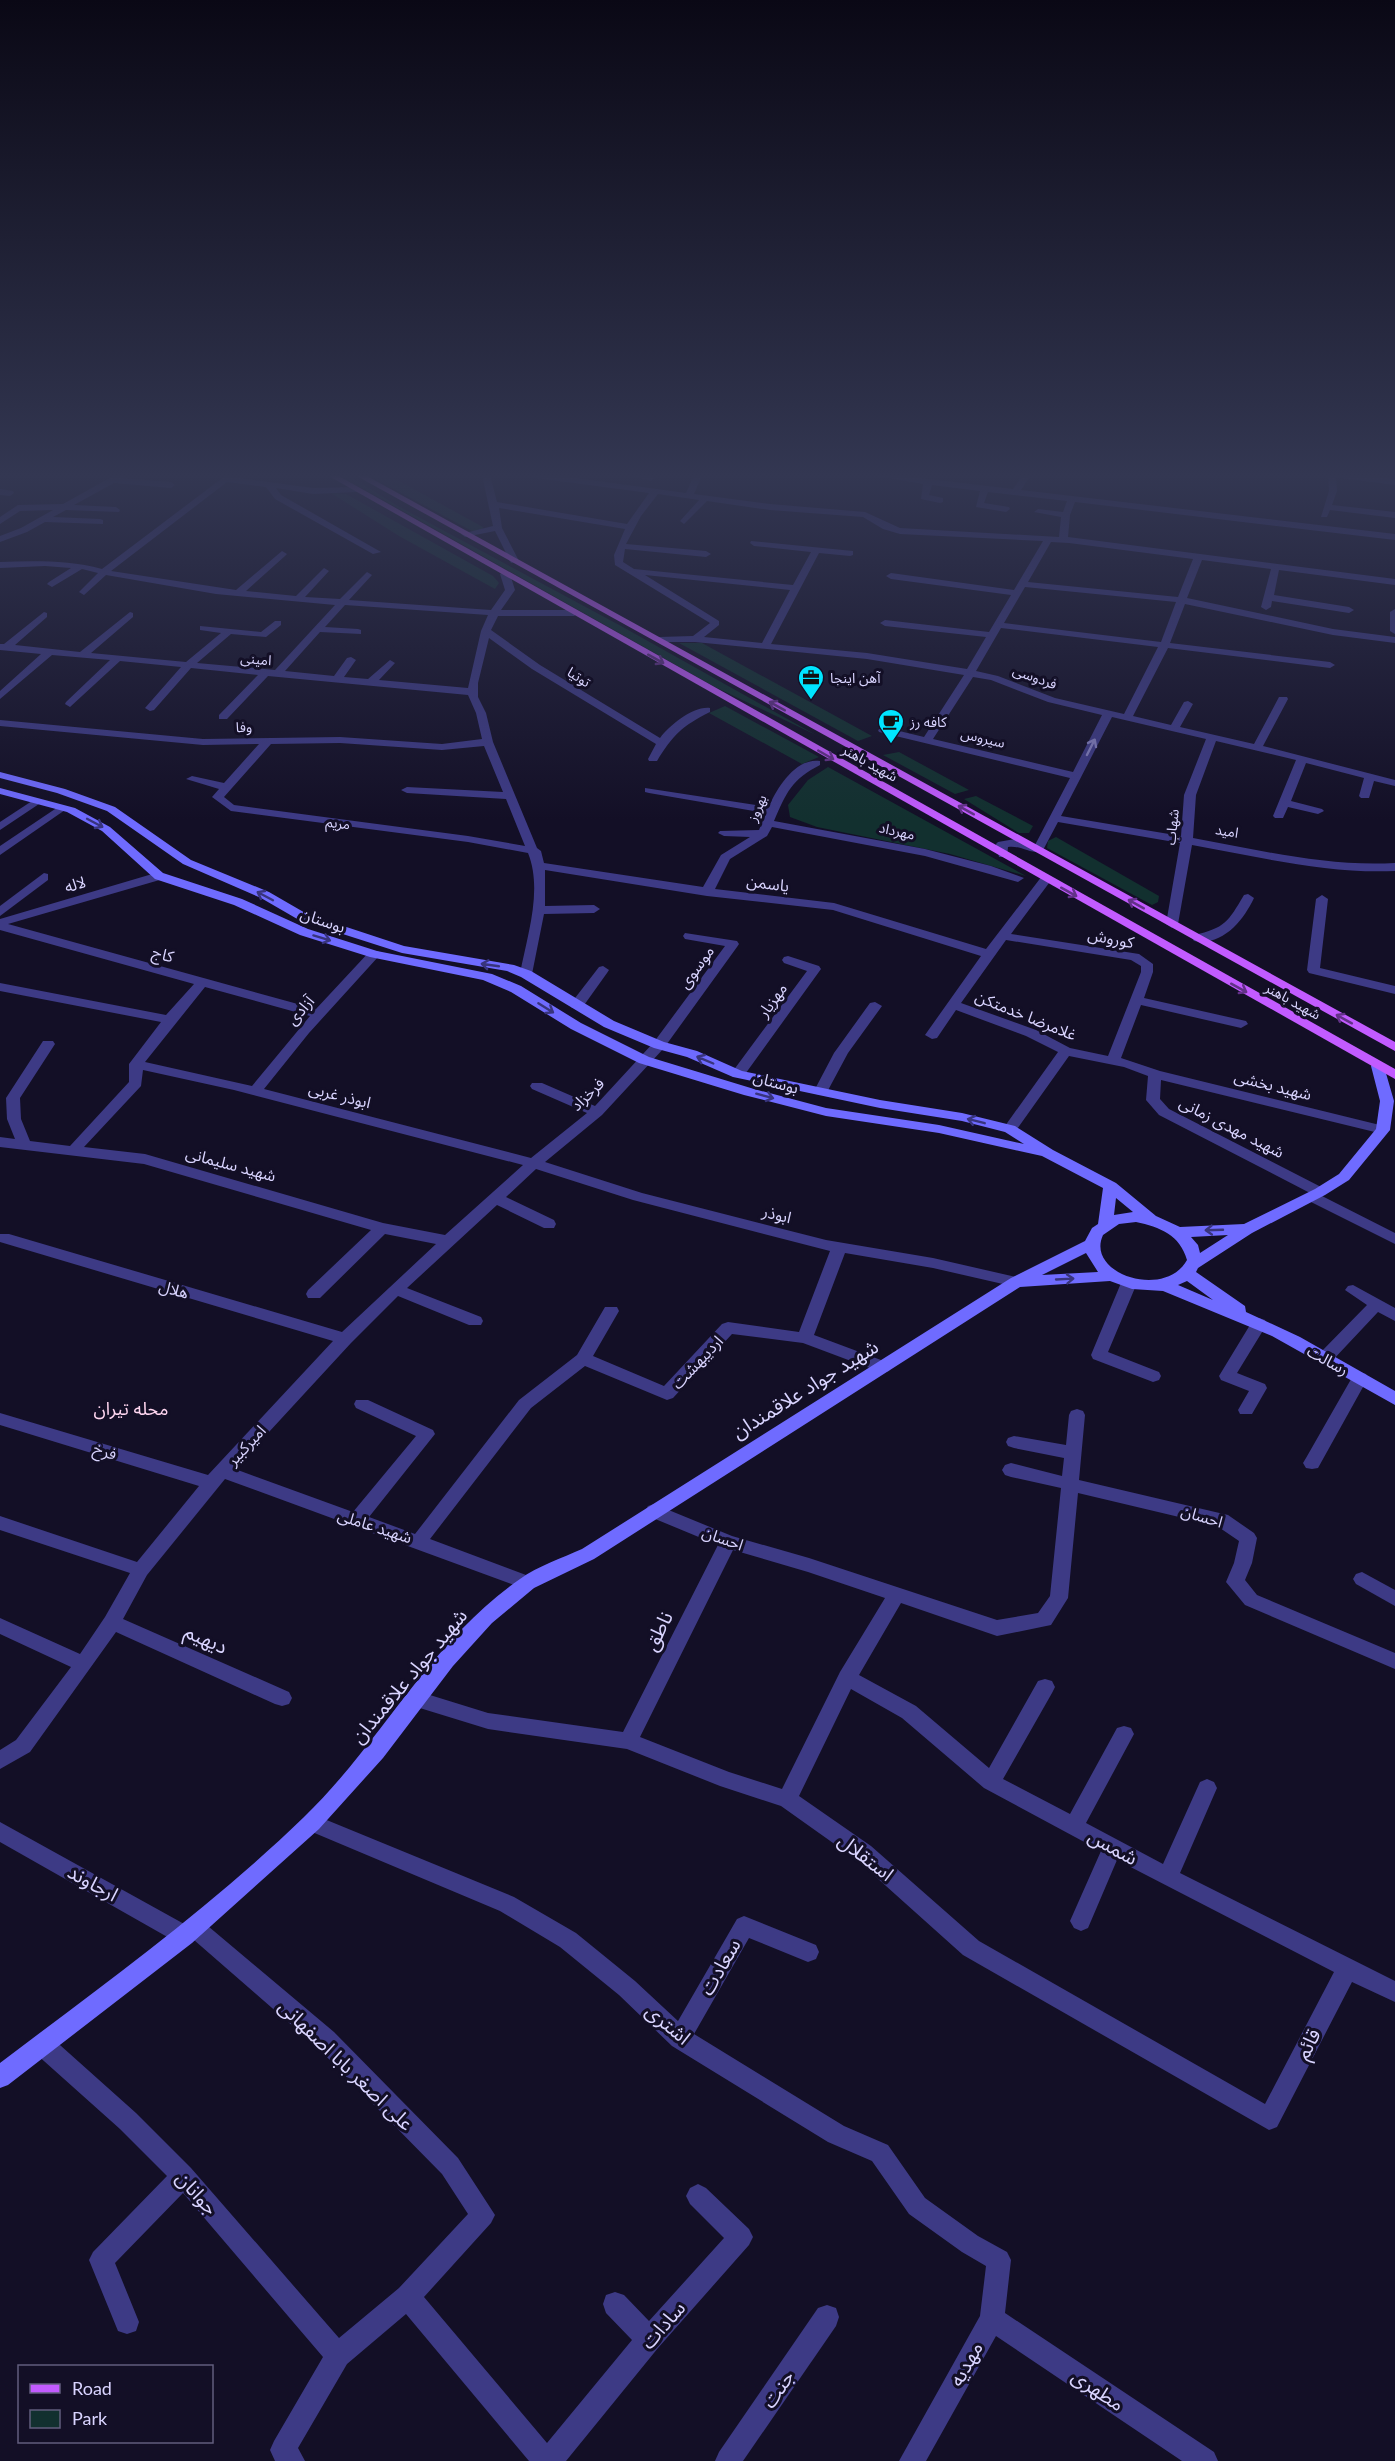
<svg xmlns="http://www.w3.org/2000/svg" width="1395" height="2461" font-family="Lato,'Noto Sans Arabic',sans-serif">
<rect width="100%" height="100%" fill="#130f26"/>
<g fill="#12302f">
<polygon points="339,475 348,475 398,506 621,626 816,735 715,687"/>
<polygon points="368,475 388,475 483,527 482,531 472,531"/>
<polygon points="331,493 346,494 493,576 499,583 495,589 399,536"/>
<polygon points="679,643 702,643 872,736 858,741"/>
<polygon points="725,706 819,757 802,764 709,713"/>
<polygon points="899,752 969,790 955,794 883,755"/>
<polygon points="828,767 1026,876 950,854 817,827 790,817 788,805 808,780"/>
<polygon points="976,796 1033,826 1029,833 1019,833 964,799"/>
<polygon points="1056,837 1159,896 1158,902 1152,905 1047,848 1048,841"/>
</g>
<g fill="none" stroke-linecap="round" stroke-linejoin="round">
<g fill="#3d3a85" fill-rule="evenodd">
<polygon points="115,475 125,475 121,478 171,482 175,485 171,488 114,483 74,505 116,507 120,510 119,512 66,510 53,517 100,519 103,520 103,524 45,522 27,532 0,542 0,536 21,528 53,510 20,511 0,524 0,517 18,505 63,504"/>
<path d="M482,475H490L497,502L627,524L649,493L536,478L532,475H554L686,493L694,475H702L694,494L770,504L865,512L900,528L1059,537L1061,517L1034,512L1038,509L1063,512L1067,501L988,492L984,503L1009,507L1010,509L1006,512L976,507L980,491L932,485L929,495L943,498V502L940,503L921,499L923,484L872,475H895L1013,489L1023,475H1031L1021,490L1395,534V540L1075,502L1070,515L1068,537L1395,579V585L1279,570L1274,595L1349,607L1354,610L1349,613L1272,601L1271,607L1266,610L1261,607L1271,569L1202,560L1187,598L1333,629L1395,637V643L1333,635L1185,604L1170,643L1330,662L1335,665L1330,668L1168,648L1133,716L1171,725L1184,702L1188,701L1193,704L1180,727L1254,744L1279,697H1287L1288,699L1263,746L1395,780V786L1374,781L1369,798H1361L1359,796L1364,778L1306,763L1291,801L1322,809L1324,811L1318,814L1288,807L1283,818H1275L1273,816L1296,760L1216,741L1196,795L1193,838C1259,850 1327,867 1395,863V871C1327,874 1259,857 1192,845L1178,924L1172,928L1166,924L1180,843L1058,822L1042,852C1030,854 1020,845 1008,847L1007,857H999L996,844L998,842L1015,839L1035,845L1070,778L879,732L878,730L883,727L924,737L964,675L867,659L695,642H656V638L659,637L693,636L710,623L615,565L614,555L625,529L499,508L502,528L519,561L511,563L495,531L465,537L461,534L493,526ZM658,494L699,500L680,521L684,524L707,501L770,510L863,517L883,529L900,534L1043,541L1014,590L891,573L886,576L891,579L1011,595L989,632L885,620L880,623L885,626L986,637L967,669L867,653L771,644L819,553L850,556L853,555V551L751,541L750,543L754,546L811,552L793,585L634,569L623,562L625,549L706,557L711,554L706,551L626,544L641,516ZM1051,542L1069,543L1193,559L1178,597L1028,582ZM645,575L790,590L762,643L704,637L719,625V621ZM1025,587L1176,602L1161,642L1004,623ZM1001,628L1158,647L1124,714L1055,698L998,676L976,671ZM973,677L991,680L1048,702L1102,715L1073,772L933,739ZM1112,717L1206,739L1184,795L1181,836L1061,816Z"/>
<polygon points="630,475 648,475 655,478 651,481"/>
<polygon points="1328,475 1336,475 1337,491 1332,505 1395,512 1395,518 1330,510 1327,517 1321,517 1329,491"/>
<polygon points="1337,475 1360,475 1395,479 1395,485 1341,478"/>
<path d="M225,476L313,488L359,487V491L356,492L313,494L276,488L281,495L381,552L373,554L275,499L266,487L227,482L111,571L236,590L282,551L287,554L285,556L246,591L296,596L324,568L329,571L305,597L340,599L367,572L372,575L349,600L491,610L505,590L500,574L505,571L510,574L515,590L501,610H574L579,613L574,616H498L491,630L540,665L660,738C670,725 693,706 710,708V712C682,726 673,735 657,761H649L648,759L656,744L532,669L489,638L478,683V697L486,713L493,742L537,848L541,851L544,863L703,887L721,855L750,837L724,836L718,833L720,831L759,830L766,813L649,793L645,792V788L769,807C776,789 796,757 820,761V765C792,779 786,793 774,821L925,849L991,866L1024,878L1018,882L925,856L772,827L767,836L730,859L715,889L834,903L986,949L1042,876H1050L1052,879L1011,934L1139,954L1153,964V972L1144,998L1246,1021L1248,1024L1241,1028L1141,1005L1121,1058L1160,1071L1388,1127L1390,1130L1383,1134L1161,1080L1160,1099L1169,1109L1325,1189L1327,1192L1322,1196L1395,1233V1244L1307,1200L1305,1197L1310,1193L1159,1115L1146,1100L1148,1076L1124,1067L1069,1056L1015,1132H1005L1003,1129L1005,1126L1058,1052L1026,1036L956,1010L937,1038L932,1039L925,1035L981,956L833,910L707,896L545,870V906L594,905L600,909L594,913L544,914L532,974L526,978L520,974C527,936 543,890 528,853L468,842L231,811L212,797L219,789L186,779L192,776L224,783L259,744L203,745L0,726V720L203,739L340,737L442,744L482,739L476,713L468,695L268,676L227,719H219V715L258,675L191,668L154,710L150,711L145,708L181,667L120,661L70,707L65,704L66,702L110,660L52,655L0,699V691L41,654L0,650V644H4L44,612L47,613V617L15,645L80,652L130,612L133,613V617L91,653L186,662L221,633L200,630V626L261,632L275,621H281V625L266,637L231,634L197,663L275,670L335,605L216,594L106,575L84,595L79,592L98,573L82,569L52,587L47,584L49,582L71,568L45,566L0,568V562C35,561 68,560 102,569ZM345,605L488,615L481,631L468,688L379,680L395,663L390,660L368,679L344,677L356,660L351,657L347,658L334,676L285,671L320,632L361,634V630L358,629L325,627ZM340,743L442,750L484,746L503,792L407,787L401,790L407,793L506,799L525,846L468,836L234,805L224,797L271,744ZM1006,940L1131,960L1141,966V972L1108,1056L1070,1048L1036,1030L961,1003Z"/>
<polygon points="0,489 13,491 14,493 10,496 0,495"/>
<polygon points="1395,609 1395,634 1390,631 1390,612"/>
<polygon points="35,799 39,800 39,804 0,830 0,822"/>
<polygon points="61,805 67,808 65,810 0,855 0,846"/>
<path d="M159,872L163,873V879L8,924L316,1009L370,951H378L380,954L378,957L309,1033L264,1089L531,1158L587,1113L532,1089L530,1086L532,1083H542L595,1106L654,1042L725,946L685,939L683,936L685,933L737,941L739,944L737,947L664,1048L602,1115L545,1162L642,1193L826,1240L933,1258L1016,1277L1021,1278L1024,1282L1021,1286L1016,1287L933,1268L845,1253L814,1335L889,1363L891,1367L889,1371L883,1373L803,1343L732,1334L673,1398L667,1400L585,1366L531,1408L430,1539L534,1578L537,1583L534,1588L528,1590L225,1479L147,1575L123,1619L289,1692L292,1698L289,1704L282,1706L275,1704L116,1632L30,1752L0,1769V1750L16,1740L71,1667L0,1634V1618L80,1654L105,1617L130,1573L0,1530V1516L137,1562L199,1486L0,1425V1413L208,1475L333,1341L0,1242V1234H9L342,1332L436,1244L385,1234L320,1298H308L306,1294L308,1290L371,1230L144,1164L0,1147V1137L15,1139L7,1119L6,1098L43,1041H53L55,1044L20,1098L21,1119L30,1141L70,1146L129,1082V1064L161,1022L0,991V983L166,1015L194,984L0,930V919ZM205,987L310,1016L252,1086L145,1062ZM143,1070L234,1090L523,1165L445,1235L383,1223L145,1154L84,1147L141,1086ZM536,1169L633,1200L830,1251L799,1332L728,1322L722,1324L664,1386L593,1356L619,1311L617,1307H605L577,1355L519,1400L415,1534L369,1517L435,1434L433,1430L368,1400H356L354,1404L356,1408L416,1436L353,1512L235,1469L351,1343L398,1296L469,1325H481L483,1321L481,1317L407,1288L497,1205L544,1228H554L556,1224L554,1220L506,1197Z"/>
<polygon points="44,873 48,874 48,880 0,916 0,906"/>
<path d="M1248,894L1254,898C1243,921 1223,946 1194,941L1192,938L1194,935C1225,928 1228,922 1244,895Z"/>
<polygon points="1322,895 1328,899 1320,968 1395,986 1395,994 1309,973 1307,970 1316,899"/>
<polygon points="788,956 819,966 821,969 743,1077 733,1077 731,1074 733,1071 807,971 784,963 782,960 784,957"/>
<polygon points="603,966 609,970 607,973 582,1008 572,1008 570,1005 572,1002 599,967"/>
<polygon points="875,1002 882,1006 848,1053 826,1094 821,1095 816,1094 814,1091 834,1053 870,1003"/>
<polygon points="1129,1278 1134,1279 1137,1283 1108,1352 1159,1372 1161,1376 1159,1380 1153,1382 1093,1359 1091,1355 1121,1283 1124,1279"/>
<polygon points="1353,1285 1395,1308 1395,1321 1378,1312 1331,1362 1319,1362 1317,1358 1319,1354 1367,1305 1345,1290 1348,1286"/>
<polygon points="1259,1318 1265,1320 1267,1324 1237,1373 1265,1384 1267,1388 1252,1414 1240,1414 1238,1410 1249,1391 1221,1380 1219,1376 1253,1320"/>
<polygon points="1360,1372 1366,1374 1368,1378 1318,1468 1312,1469 1306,1468 1303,1463 1306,1458 1354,1374"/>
<path d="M1077,1409L1083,1411L1085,1415L1079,1480L1228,1515L1254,1533L1257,1538L1252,1563L1245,1580L1257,1595L1395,1653V1669L1245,1605L1226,1582L1234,1563L1239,1541L1217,1526L1078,1493L1068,1598L1051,1625L997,1636L901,1603L859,1675L916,1706L989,1768L1038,1681L1045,1679L1052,1681L1055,1687L1052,1693L1003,1779L1070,1814L1117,1728L1124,1726L1131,1728L1134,1734L1086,1823L1163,1864L1200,1782L1207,1779L1214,1782L1217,1788L1180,1873L1395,1981V2002L1352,1982L1277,2127L1269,2130L963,1955L857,1860L781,1806L720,1786L627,1749L488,1729L410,1705L407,1699L410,1693L417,1691L488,1713L623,1732L718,1545L648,1516L645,1511L648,1506L654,1504L732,1536L809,1558L997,1620L1038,1613L1050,1596L1061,1488L1011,1477L1005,1475L1002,1470L1005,1465L1011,1463L1062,1476L1064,1458L1014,1448L1008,1446L1006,1442L1008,1438L1014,1436L1066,1445L1069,1415L1071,1411ZM733,1550L808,1572L885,1598L840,1672L782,1789L729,1772L640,1737ZM851,1689L902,1718L984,1788L1101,1851L1070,1921L1074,1928L1081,1931L1088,1928L1117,1860L1334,1972L1265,2104L979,1941L871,1846L799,1796Z"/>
<polygon points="1362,1572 1395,1590 1395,1606 1356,1584 1353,1579 1356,1574"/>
<polygon points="312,1814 514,1897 576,1933 635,1981 678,2021 737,1919 744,1916 816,1945 819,1952 816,1959 808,1962 749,1938 694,2034 844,2126 888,2145 925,2198 978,2236 1007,2252 1011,2260 1005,2313 1214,2452 1218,2461 1182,2461 996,2336 926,2461 899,2461 980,2316 986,2266 962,2252 909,2214 872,2161 828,2142 672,2046 619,1995 560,1947 500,1911 305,1829 302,1823 305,1817"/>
<polygon points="0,1822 186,1925 188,1921 195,1918 202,1921 334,2032 458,2158 495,2215 491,2223 424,2297 547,2443 632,2340 606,2313 603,2304 606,2295 615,2292 624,2295 649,2321 724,2238 690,2204 686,2196 690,2188 698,2184 706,2188 749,2229 753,2237 749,2245 658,2348 566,2461 529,2461 406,2314 347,2364 298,2448 305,2461 275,2461 270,2450 274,2441 323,2357 183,2193 115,2263 139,2322 136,2331 127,2334 118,2331 89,2260 93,2252 167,2176 120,2129 35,2053 32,2045 35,2037 43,2034 51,2037 136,2113 191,2168 339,2338 399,2288 468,2214 442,2174 318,2048 194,1940 185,1946 178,1943 0,1842"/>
<polygon points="827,2305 836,2308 839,2317 836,2326 743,2461 715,2461 719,2452 818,2308"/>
</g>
<path fill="#6f6bff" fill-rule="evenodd" d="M0,772L65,789L115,807L191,860L269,892L307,914L404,946L514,965L531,971L614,1021L664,1042L697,1051L742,1071L880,1100L962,1113L1015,1126L1053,1150L1116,1183L1156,1216L1180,1227L1244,1224L1315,1189L1339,1174L1376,1129L1380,1101L1371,1066L1373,1063H1383L1394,1101L1390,1130L1349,1180L1325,1195L1252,1233L1198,1268L1196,1272L1245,1306L1246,1312L1300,1337L1395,1391V1405L1272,1336L1163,1291L1132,1289L1110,1281L1020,1287L594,1559L534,1588L492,1623L453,1666L383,1758L319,1829L192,1943L8,2085L0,2088V2063C104,1984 210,1908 304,1817C381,1743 431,1640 520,1579C538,1566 562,1558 582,1549L1011,1278L1085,1241L1092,1228L1098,1224L1103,1188L1042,1156L939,1133L826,1116L744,1095L639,1063L571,1029L511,992L483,980L370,957L300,935L234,905L155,879L102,831L67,812L0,794V788L75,808L110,827L163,873L242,899L308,929L377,951L492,974L521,986L581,1023L649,1057L754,1089L826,1108L939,1125L1024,1144L1005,1132L962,1121L880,1108L733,1077L687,1057L654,1048L604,1027L521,977L507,971L402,953L299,920L261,898L183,864L107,811L57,793L0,778ZM1116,1198L1133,1212L1114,1215ZM1136,1222C1160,1227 1180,1235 1187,1260C1165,1300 1085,1274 1103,1235L1119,1224ZM1228,1235L1200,1253L1198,1245L1191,1237ZM1086,1253L1098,1272L1042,1275ZM1187,1281L1213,1300L1178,1285Z"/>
<g fill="#c25bff" fill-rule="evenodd">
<polygon points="327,475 337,475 1395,1069 1395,1079"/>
<polygon points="355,475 365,475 1395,1042 1395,1051"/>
</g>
</g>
<defs><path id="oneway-shaft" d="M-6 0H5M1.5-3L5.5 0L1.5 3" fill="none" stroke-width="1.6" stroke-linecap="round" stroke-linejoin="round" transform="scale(1.5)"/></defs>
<g stroke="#623188">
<use href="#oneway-shaft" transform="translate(656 659) rotate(29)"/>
<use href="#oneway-shaft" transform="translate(777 706) rotate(-151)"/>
<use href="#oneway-shaft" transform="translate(826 755) rotate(30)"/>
<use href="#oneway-shaft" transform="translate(966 810) rotate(-151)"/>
<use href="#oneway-shaft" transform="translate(1069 892) rotate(29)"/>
<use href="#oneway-shaft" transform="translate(1136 904) rotate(-151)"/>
<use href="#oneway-shaft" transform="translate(1239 988) rotate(29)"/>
<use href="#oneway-shaft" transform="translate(1344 1019) rotate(-151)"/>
</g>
<use stroke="#837fbc" href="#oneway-shaft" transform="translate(1091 747) rotate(-63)"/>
<g stroke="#38347d">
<use href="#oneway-shaft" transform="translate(95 823) rotate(28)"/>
<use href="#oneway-shaft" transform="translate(265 896) rotate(-152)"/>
<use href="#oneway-shaft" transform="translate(322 938) rotate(17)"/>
<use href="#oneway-shaft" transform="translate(490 965) rotate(-172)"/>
<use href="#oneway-shaft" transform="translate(546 1008) rotate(32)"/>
<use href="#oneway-shaft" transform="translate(705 1060) rotate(-157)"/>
<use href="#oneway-shaft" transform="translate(765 1096) rotate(15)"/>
<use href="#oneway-shaft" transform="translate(976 1121) rotate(-166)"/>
<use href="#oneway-shaft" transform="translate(1214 1230) rotate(178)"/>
<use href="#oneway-shaft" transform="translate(1065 1279) rotate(-3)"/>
</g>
<linearGradient id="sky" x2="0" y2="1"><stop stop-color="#0a0815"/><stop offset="0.58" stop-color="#333752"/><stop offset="1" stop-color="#333752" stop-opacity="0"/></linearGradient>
<rect width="1395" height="820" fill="url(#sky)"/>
<defs>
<symbol id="office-pin" viewBox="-11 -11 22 30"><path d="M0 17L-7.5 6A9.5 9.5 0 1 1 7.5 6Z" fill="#00e5ff" stroke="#130f26"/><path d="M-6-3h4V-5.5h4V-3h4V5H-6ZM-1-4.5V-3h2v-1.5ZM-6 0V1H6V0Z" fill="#111"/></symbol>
<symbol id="cafe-pin" viewBox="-11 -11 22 30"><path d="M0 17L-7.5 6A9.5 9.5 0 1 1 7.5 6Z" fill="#00e5ff" stroke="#130f26"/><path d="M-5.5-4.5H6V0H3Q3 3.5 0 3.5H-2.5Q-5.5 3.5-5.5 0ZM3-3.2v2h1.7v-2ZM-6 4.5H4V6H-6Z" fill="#111"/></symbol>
</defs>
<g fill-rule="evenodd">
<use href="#office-pin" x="796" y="663" width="30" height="40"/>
<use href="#cafe-pin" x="876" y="707" width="30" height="40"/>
</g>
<g text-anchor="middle" stroke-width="6" stroke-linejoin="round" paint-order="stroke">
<g font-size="14" fill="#d9d4ff" stroke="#130f26">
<text transform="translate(256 659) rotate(5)" y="5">امینی</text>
<text transform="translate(579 677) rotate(32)" y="5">توتیا</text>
<text transform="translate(1035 677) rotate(20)" y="5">فردوسی</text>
<text transform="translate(244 727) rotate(-1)" y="5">وفا</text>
<text transform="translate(983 738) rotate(13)" y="5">سیروس</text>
<text transform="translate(870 763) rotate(29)" y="5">شهید باهنر</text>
<text transform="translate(757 808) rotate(-67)" y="5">بهروز</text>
<text transform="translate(338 823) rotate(7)" y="5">مریم</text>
<text transform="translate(1172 827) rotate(-84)" y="5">شهاب</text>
<text transform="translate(897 831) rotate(12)" y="5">مهرداد</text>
<text transform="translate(1227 831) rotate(10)" y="5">امید</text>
<text transform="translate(1293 1001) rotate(29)" y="5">شهید باهنر</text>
</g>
<g font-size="14" fill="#d9d4ff" stroke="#130f26" text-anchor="start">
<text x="830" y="683">آهن اینجا</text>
<text x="910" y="727">کافه رز</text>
</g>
<g font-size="16" fill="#d9d4ff" stroke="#130f26">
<text transform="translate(768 883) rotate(7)" y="6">یاسمن</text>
<text transform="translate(75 884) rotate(-16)" y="6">لاله</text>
<text transform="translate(323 920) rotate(19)" y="6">بوستان</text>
<text transform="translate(1111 938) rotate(11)" y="6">کوروش</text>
<text transform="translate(163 954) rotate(15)" y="6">کاج</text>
<text transform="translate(696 967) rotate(-54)" y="6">موسوی</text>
<text transform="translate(772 1000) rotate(-54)" y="6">مهزیار</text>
<text transform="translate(300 1010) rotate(-49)" y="6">آزادی</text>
<text transform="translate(1026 1015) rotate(22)" y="6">غلامرضا خدمتکن</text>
<text transform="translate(776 1082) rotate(15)" y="6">بوستان</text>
<text transform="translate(1273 1085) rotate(14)" y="6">شهید بخشی</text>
<text transform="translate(587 1094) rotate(-44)" y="6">فرخزاد</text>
<text transform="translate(340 1095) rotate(14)" y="6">ابوذر غربی</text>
<text transform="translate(1232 1127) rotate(27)" y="6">شهید مهدی زمانی</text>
<text transform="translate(231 1164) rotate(15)" y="6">شهید سلیمانی</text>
<text transform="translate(777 1214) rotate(14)" y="6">ابوذر</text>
<text transform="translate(174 1289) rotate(16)" y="6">هلال</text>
<text transform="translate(1328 1360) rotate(29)" y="6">رسالت</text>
<text transform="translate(697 1362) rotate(-47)" y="6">اردیبهشت</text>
<text transform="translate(246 1445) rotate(-47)" y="6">امیرکبیر</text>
<text transform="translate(105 1451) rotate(17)" y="6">فرخ</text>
<text transform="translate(1202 1516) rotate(17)" y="6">احسان</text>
<text transform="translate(375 1526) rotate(18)" y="6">شهید عاملی</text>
<text transform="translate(723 1538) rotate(20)" y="6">احسان</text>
</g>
<g font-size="18" fill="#ffd6f0" stroke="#130f26">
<text x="131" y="1415">محله تیران</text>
</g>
<g font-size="20" fill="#d9d4ff" stroke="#130f26">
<text transform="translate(805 1389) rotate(-32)" y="7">شهید جواد علاقمندان</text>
<text transform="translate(658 1631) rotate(-63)" y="7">ناطق</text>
<text transform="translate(206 1639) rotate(24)" y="7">دیهیم</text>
<text transform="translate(409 1676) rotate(-50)" y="7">شهید جواد علاقمندان</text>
<text transform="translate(1113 1847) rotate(29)" y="7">شمس</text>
<text transform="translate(866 1857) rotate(38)" y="7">استقلال</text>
<text transform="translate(93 1883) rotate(29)" y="7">ارجاوند</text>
<text transform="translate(720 1967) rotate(-60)" y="7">سعادت</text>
<text transform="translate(668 2024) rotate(40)" y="7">اشتری</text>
<text transform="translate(1308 2044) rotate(-63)" y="7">قائم</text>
<text transform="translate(346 2065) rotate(44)" y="7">علی اصغر بابا اصفهانی</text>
<text transform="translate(197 2193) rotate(48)" y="7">جوانان</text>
<text transform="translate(663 2325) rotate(-49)" y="7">سادات</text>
<text transform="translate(966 2364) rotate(-61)" y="7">مهدیه</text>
<text transform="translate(778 2389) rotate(-56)" y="7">جنت</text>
<text transform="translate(1098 2390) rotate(34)" y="7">مطهری</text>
</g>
</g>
<rect x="18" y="2365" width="195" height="78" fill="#130f26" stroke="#625e7d" stroke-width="1.5"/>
<rect x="30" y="2384" width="30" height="9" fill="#c25bff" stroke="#625e7d" stroke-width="1.5"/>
<text x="72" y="2395" font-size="18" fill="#d9d4ff">Road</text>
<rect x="30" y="2410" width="30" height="18" fill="#12302f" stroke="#625e7d" stroke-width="1.5"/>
<text x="72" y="2425" font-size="18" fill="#d9d4ff">Park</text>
</svg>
